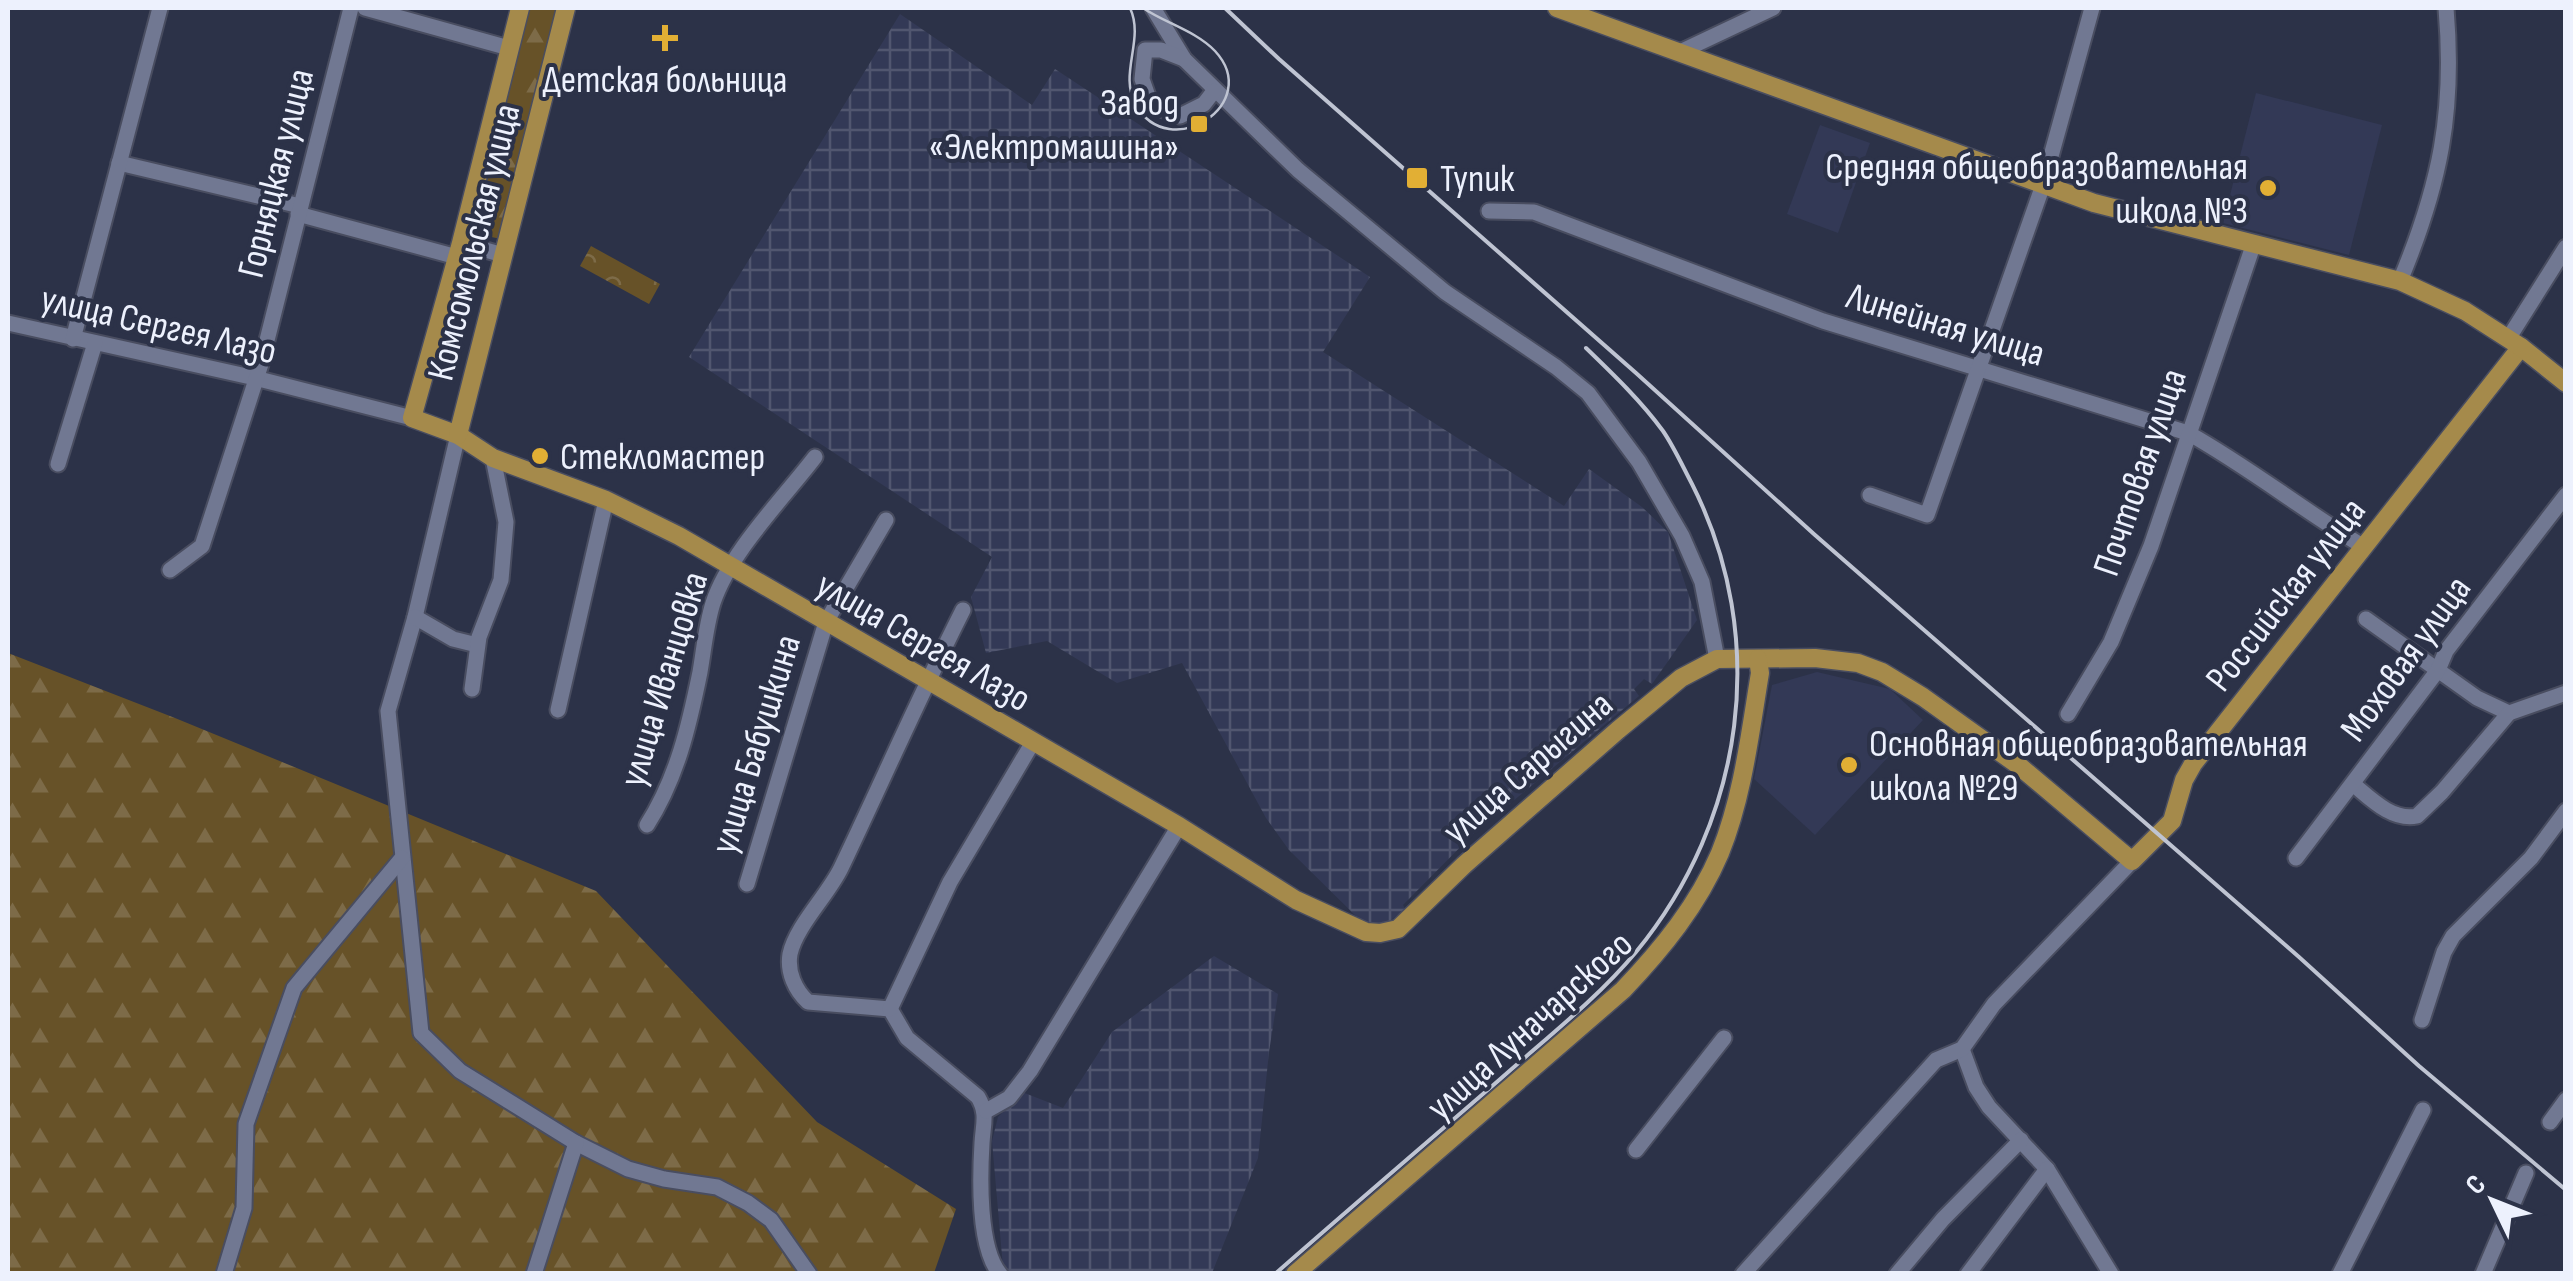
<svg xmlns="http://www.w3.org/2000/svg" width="2573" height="1281" font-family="'Sofia Sans Condensed',sans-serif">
<defs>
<pattern id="industrial-grid" width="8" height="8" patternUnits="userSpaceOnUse" patternTransform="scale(2.5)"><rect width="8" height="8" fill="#333956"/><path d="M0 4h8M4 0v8" fill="none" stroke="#51566f"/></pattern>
<pattern id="forest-firs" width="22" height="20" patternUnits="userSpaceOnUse" patternTransform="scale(2.5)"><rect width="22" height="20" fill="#675228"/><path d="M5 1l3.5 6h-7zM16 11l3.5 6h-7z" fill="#7d6b48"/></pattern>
<pattern id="park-crowns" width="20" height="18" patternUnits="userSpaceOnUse" patternTransform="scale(2.5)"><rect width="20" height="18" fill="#675228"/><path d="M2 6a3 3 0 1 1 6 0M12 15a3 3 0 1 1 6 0" fill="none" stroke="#7d6b48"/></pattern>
</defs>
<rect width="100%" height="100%" fill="#2c3248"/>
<g fill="#333956">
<polygon points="2256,93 2382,125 2349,255 2223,223"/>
<polygon points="1820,125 1870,143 1838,233 1787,214"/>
<polygon points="1817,672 1890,689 1923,720 1815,835 1754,779 1772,685"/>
</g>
<g fill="url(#industrial-grid)">
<polygon points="900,14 1032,105 1055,69 1370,277 1323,352 1564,506 1589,469 1642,507 1668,532 1697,620 1652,684 1644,679 1634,689 1639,696 1506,807 1493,814 1403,905 1405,909 1387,923 1365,925 1289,850 1266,818 1182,663 1117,683 1047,641 986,653 971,597 992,557 689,357"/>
<polygon points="1214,956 1278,994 1269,1052 1258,1158 1212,1273 998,1273 1003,1267 992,1141 998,1117 1022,1092 1063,1108 1112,1032"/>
</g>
<g fill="url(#forest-firs)">
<polygon points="526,8 561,8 506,240 467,232"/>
<polygon points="8,653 175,718 596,891 817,1122 956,1209 934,1273 8,1273"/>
</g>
<polygon fill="url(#park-crowns)" points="591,246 660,284 649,304 580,266"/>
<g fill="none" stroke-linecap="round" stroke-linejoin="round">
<defs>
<g id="minor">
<polyline points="365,8 509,48"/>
<polyline points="1153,8 1184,59 1298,170 1445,292 1556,367 1588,393 1639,462 1682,536 1702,582 1717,659"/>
<polyline points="1680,52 1773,8"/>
<polyline points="1184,59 1161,50 1145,50 1142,79 1151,105 1180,116 1204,104 1214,91"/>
<polyline points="119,163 300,206"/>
<path d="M1489,211L1534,212L1823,321L2188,433C2249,467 2304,511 2364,547"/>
<polyline points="298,214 457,257"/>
<polyline points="461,243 503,255"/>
<path d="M2400,281C2440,185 2455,112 2446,8"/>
<polyline points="8,323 255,378 412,418"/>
<polyline points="73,339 160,8"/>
<polyline points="2508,339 2566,247"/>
<polyline points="458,435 415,617 388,711 421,1033 460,1071 576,1143 628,1169 664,1179 717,1187 748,1203 771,1220 809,1274"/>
<polyline points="58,464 95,343"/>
<polyline points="1870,495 1927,515 2043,185 2092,8"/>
<polyline points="170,570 202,546 261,364 351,8"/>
<path d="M963,610C920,695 882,782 841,868C828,895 796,926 790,954C787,972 795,990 808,1002L890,1009L907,1038L978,1097C988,1114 983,1124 982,1143C980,1176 978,1248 1000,1274"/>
<polyline points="415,617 453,639 477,645"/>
<polyline points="2366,619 2477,698 2509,713"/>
<polyline points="472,689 479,637 501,580 506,522 493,458"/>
<polyline points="558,710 606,500"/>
<polyline points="2068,714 2111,642 2151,546 2254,243"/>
<path d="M2353,784C2371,799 2392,821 2417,816L2442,792L2509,713L2566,693"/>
<path d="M647,825C677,778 689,726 700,672C704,649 706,625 713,603C730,552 782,500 815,457"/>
<polyline points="2296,858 2438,670 2446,651 2566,495"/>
<polyline points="747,884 826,622 886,520"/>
<polyline points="890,1009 950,882 1033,742"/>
<polyline points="2422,1020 2444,952 2453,936 2531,858 2566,811"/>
<polyline points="1962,1049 1976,1087 1989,1107 2047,1169 2111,1274"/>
<polyline points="986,1111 1009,1098 1030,1071 1179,826"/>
<polyline points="2550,1122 2566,1100"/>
<polyline points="1636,1150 1724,1038"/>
<polyline points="224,1274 244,1208 246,1124 294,988 402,858"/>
<polyline points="534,1274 576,1143"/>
<polyline points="1743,1274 1936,1060 1962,1049 1994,1004 2132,861"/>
<polyline points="1897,1274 1943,1219 2021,1140"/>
<polyline points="1968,1274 2047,1169"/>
<polyline points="2340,1274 2423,1110"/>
<polyline points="2483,1274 2526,1173"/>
</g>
<g id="major">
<polyline points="520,8 461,243 412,418 458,435 493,458 606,500 679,536 1179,826 1296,900 1366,932 1380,933 1398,929 1464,865 1618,730 1681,678 1717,659 1815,658 1858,663 1882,672 1923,697 2018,765 2132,861 2172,821 2184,780 2193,764 2521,347"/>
<polyline points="1557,8 2094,203 2400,281 2465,311 2521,347 2566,383"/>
<polyline points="458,435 566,8"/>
<path d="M1295,1274L1623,990C1662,949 1698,905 1720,853C1743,796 1750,733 1760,673L1758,659"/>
</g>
</defs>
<use href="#minor" stroke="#494d60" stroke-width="19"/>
<use href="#major" stroke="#494d60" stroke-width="21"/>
<use href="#minor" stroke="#717892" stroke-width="15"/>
<use href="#major" stroke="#a58a4b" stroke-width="18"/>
<path stroke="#bfc4d2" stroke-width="2.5" d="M1130,8C1145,40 1118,74 1136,105C1169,164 1264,104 1215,51C1196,31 1165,23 1143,8"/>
<g stroke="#bfc4d2" stroke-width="4">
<polyline points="1225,8 1279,59 1636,373 1815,535 2299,957 2419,1066 2566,1190"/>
<path d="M1275,1274C1349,1209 1424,1145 1498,1081C1545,1039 1596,1000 1636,952C1745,819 1770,638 1692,484C1683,467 1674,447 1663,431C1641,401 1613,374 1586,348"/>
</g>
</g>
<g fill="#e2af34" stroke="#2c3248" stroke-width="4">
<path d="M660 23h10v10h10v10h-10v10h-10v-10h-10v-10h10z"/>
<rect x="1189" y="114" width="20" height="20" rx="5"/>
<rect x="1405" y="166" width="24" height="24" rx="5"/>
<circle cx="2268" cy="188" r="10"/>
<circle cx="540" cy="456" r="10"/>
<circle cx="1849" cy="765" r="10"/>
</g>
<g text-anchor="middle" stroke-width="8" stroke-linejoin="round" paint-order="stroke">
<g font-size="38" fill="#edf1fd" stroke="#2c3248" text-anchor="start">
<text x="665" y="92" text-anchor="middle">Детская больница</text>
<text x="1179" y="115" text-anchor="end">Завод<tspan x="1179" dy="44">«Электромашина»</tspan></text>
<text x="2248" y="179" text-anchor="end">Средняя общеобразовательная<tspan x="2248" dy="44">школа №3</tspan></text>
<text x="1440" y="191">Тупик</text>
<text x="560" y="469">Стекломастер</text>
<text x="1869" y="756">Основная общеобразовательная<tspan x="1869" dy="44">школа №29</tspan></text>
</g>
<g font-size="38" fill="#edf1fd" stroke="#2c3248">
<text transform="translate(275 173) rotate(-76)" y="13">Горняцкая улица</text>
<text transform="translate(473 242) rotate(-76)" y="13">Комсомольская улица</text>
<text transform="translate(159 324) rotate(13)" y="13">улица Сергея Лазо</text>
<text transform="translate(1946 324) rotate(17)" y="13">Линейная улица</text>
<text transform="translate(2139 472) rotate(-71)" y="13">Почтовая улица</text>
<text transform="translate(2285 594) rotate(-52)" y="13">Российская улица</text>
<text transform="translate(924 641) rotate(30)" y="13">улица Сергея Лазо</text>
<text transform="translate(2405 658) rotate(-54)" y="13">Моховая улица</text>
<text transform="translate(663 679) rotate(-73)" y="13">улица Иванцовка</text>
<text transform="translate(755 744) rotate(-73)" y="13">улица Бабушкина</text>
<text transform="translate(1527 767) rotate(-41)" y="13">улица Сарыгина</text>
<text transform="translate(1529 1025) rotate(-42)" y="13">улица Луначарского</text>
</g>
</g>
<rect width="2573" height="1281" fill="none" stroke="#edf1fd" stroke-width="20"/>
<g transform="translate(2493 1201) rotate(313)" stroke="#2c3248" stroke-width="8" paint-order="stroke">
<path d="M0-8L18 38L0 25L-18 38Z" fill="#edf1fd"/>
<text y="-15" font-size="28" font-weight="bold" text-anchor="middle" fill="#edf1fd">С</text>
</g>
</svg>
